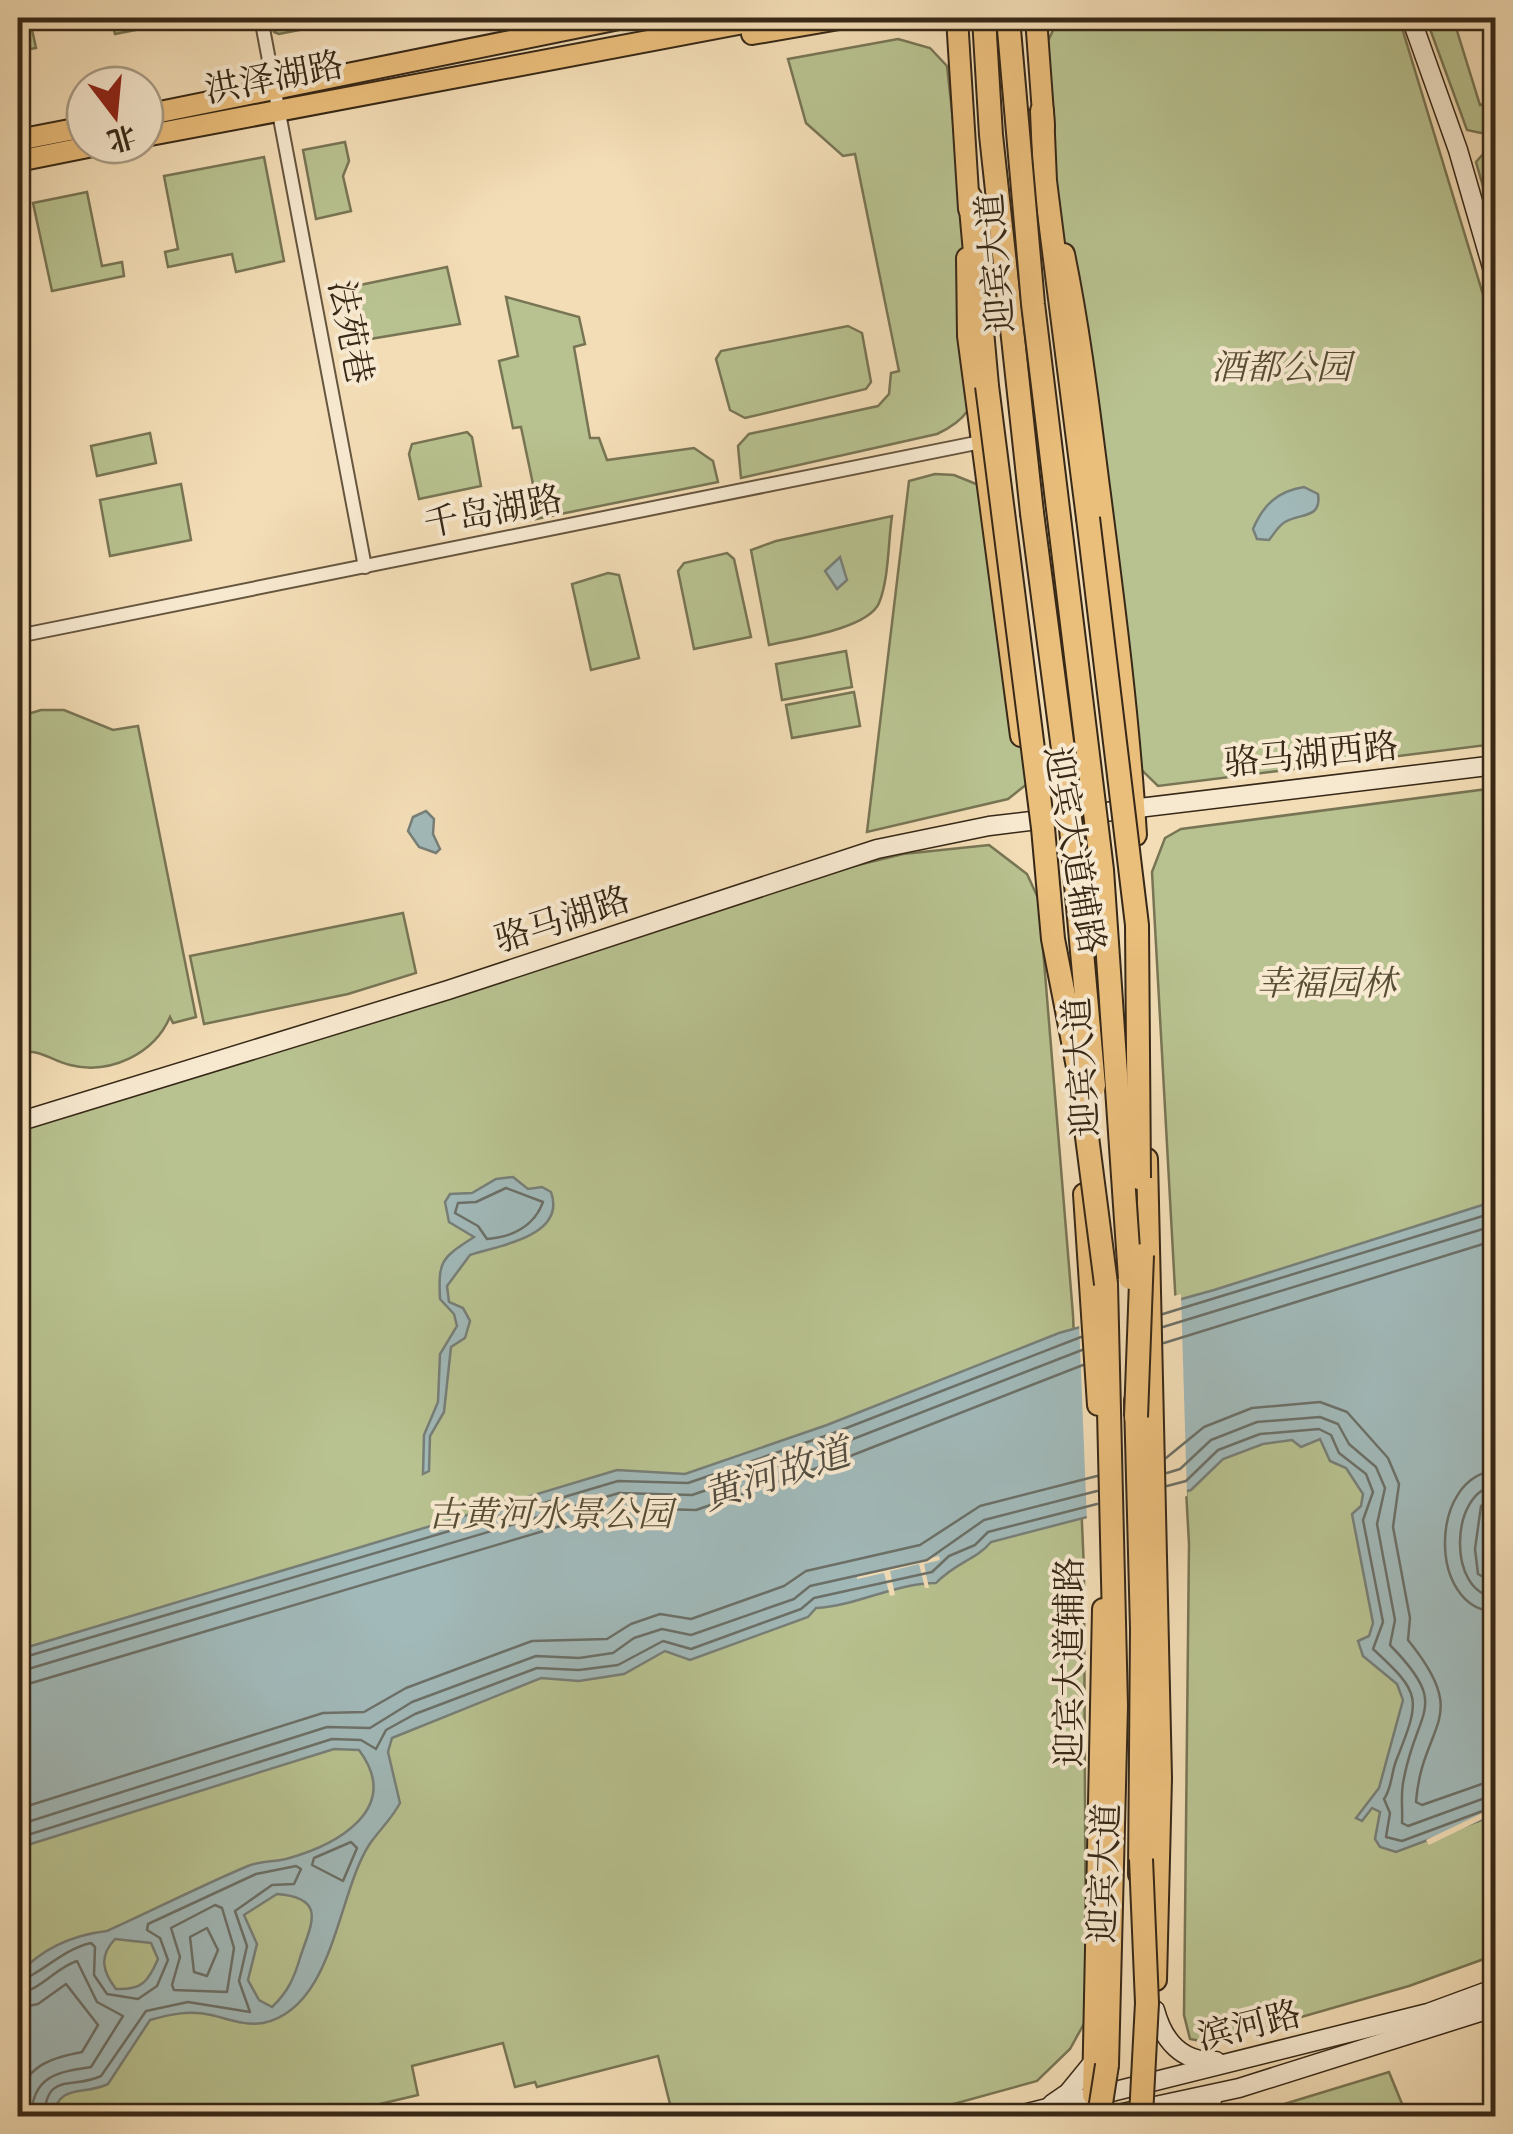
<svg xmlns="http://www.w3.org/2000/svg" width="1513" height="2134" font-family="'IM FELL DW Pica','Noto Serif SC',serif">
<rect width="100%" height="100%" fill="#f3ddb6"/>
<filter id="stains"><feTurbulence type="fractalNoise" baseFrequency=".002" numOctaves="4"/><feColorMatrix values="0 0 0 0 .2 0 0 0 0 .09 0 0 0 0 .02 0 0 0 .5 -.17"/></filter>
<radialGradient id="worn" r=".72"><stop offset=".6" stop-color="#630" stop-opacity="0"/><stop offset="1" stop-color="#630" stop-opacity=".3"/></radialGradient>
<g fill="#b8c290" stroke="#787554" stroke-width="2.5">
<polygon points="111,18 160,18 161,25 115,34"/>
<polygon points="271,18 361,18 279,34 274,32"/>
<polygon points="1059,18 1399,18 1495,334 1495,744 1158,786 1115,744 1053,286 1045,47"/>
<polygon points="1426,18 1453,18 1480,105 1495,102 1495,129 1481,133 1467,130"/>
<polygon points="30,20 36,48 18,51 18,23"/>
<path d="M898,39L930,48L947,66L981,375C973,407 967,420 937,434L741,478L738,446L749,434L878,406L889,394L891,373L899,371L855,154L843,156L806,123L788,59Z"/>
<polygon points="345,142 349,161 343,176 351,211 316,219 303,150"/>
<polygon points="1495,150 1496,150 1495,228 1476,162 1484,153"/>
<polygon points="264,157 284,261 236,272 232,254 168,267 165,252 178,249 164,176"/>
<polygon points="87,192 102,266 122,262 124,276 52,291 33,203"/>
<polygon points="447,267 460,324 364,340 355,286"/>
<polygon points="506,297 579,317 585,344 574,347 590,438 599,438 607,460 694,448 713,461 718,482 531,520 525,492 534,489 521,427 513,428 499,361 518,356"/>
<polygon points="848,326 862,333 871,382 866,389 745,418 730,410 716,359 721,351"/>
<polygon points="467,432 472,437 481,486 419,499 409,454 412,444"/>
<polygon points="150,433 156,463 97,476 91,446"/>
<polygon points="935,474 954,475 986,488 1027,784 1008,799 867,832 909,481"/>
<polygon points="181,484 191,540 110,556 100,500"/>
<path d="M892,516C888,542 889,579 879,603C868,629 795,639 769,645L751,550L776,541Z"/>
<polygon points="727,553 734,559 751,637 694,649 678,571 684,563"/>
<polygon points="608,573 619,575 639,658 591,670 572,584"/>
<polygon points="846,651 852,687 782,700 776,664"/>
<polygon points="854,692 860,726 792,738 786,705"/>
<path d="M41,710H64L113,730L138,726L196,1017L173,1023L170,1017C154,1054 110,1075 70,1065C49,1060 41,1048 18,1053V717Z"/>
<polygon points="1495,788 1495,1955 1409,1986 1211,2043 1190,2039 1184,2015 1189,1544 1152,872 1165,838 1181,829"/>
<polygon points="989,845 1027,874 1039,900 1073,1315 1084,1570 1086,2020 1070,2049 1037,2081 910,2116 673,2116 658,2056 537,2087 535,2082 515,2087 503,2043 412,2066 418,2095 329,2116 18,2116 18,1129 850,867 903,854"/>
<polygon points="403,913 416,973 348,994 204,1024 190,956"/>
<polygon points="1389,2072 1407,2116 1245,2116 1258,2112"/>
</g>
<g fill="#a1b9b9" stroke="#777f78" stroke-width="2.5" fill-rule="evenodd">
<path d="M1304,487L1318,494C1322,519 1300,513 1285,522C1278,526 1274,534 1269,540L1257,539L1253,529C1263,505 1278,491 1304,487Z"/>
<polygon points="840,557 847,580 837,589 825,571"/>
<polygon points="426,811 434,819 433,834 440,849 436,853 419,847 408,831 413,817"/>
<path d="M513,1177L528,1189L542,1187L551,1192C567,1237 496,1246 470,1255L447,1286L449,1302L463,1308L470,1321L465,1338L451,1347L444,1412L430,1436L429,1471L423,1474L424,1435L438,1402L440,1354L457,1326L454,1314L440,1299C438,1259 442,1258 474,1237L449,1222L445,1202L450,1194L472,1193L496,1179Z"/>
<path d="M1495,1201L1496,1500C1484,1522 1484,1545 1486,1569L1496,1577L1495,1815L1396,1852L1380,1847L1375,1839L1380,1812L1372,1808L1362,1821L1356,1818L1379,1788L1403,1700L1397,1684L1363,1656L1358,1641L1369,1636L1373,1623L1352,1514L1361,1506L1363,1494L1346,1468L1330,1461L1320,1439L1301,1447L1292,1440L1263,1444L1223,1459L1191,1490L991,1542C976,1560 956,1562 936,1583C895,1583 857,1606 816,1608L808,1617L690,1660L665,1651L624,1674L579,1681L541,1678L392,1738L388,1752L400,1803C391,1820 379,1830 369,1845C337,1895 334,2008 263,2023C244,2026 229,2019 211,2015C190,2010 171,2014 150,2020L108,2084C83,2096 59,2083 53,2116H18V1975C42,1948 72,1935 107,1931C154,1910 200,1886 248,1866C260,1861 273,1862 286,1859C337,1845 403,1809 359,1750L334,1749L18,1848V1650L617,1470L685,1474L827,1425L1059,1333L1214,1290ZM277,1894C329,1898 310,1926 300,1958C294,1978 288,1992 272,2007L259,2000L248,1980L257,1944L244,1915ZM115,1939L151,1943L158,1959C148,1982 142,1990 116,1989C102,1971 99,1956 115,1939Z"/>
</g>
<g fill="#f3ddb6">
<polygon points="1181,1294 1187,1496 1087,1522 1079,1322"/>
<polygon points="939,1556 940,1560 924,1564 929,1588 925,1588 919,1564 890,1571 895,1595 890,1596 884,1573 857,1579 857,1575"/>
<polygon points="1495,1807 1495,1813 1429,1845 1426,1840"/>
</g>
<g fill="none" stroke-linecap="round" stroke-linejoin="round">
<g stroke="#6c7068" stroke-width="2.5">
<path d="M506,1188L543,1202C534,1227 511,1237 487,1239L478,1226L455,1213L458,1203L476,1202Z"/>
<polyline points="1163,1314 1496,1212"/>
<polyline points="1163,1327 1496,1225"/>
<polyline points="1164,1343 1496,1240"/>
<path d="M1166,1458L1204,1427L1252,1408L1320,1402L1347,1412L1388,1458L1399,1484L1393,1527L1410,1618L1408,1640C1473,1720 1422,1722 1416,1802L1422,1805L1496,1779"/>
<path d="M1496,1471C1430,1474 1426,1609 1496,1612"/>
<path d="M1167,1473L1180,1469L1211,1440L1257,1422L1320,1417L1338,1424L1349,1444L1376,1467L1385,1488L1377,1524L1395,1620L1390,1645C1451,1707 1417,1708 1404,1778C1400,1794 1403,1807 1402,1823L1408,1826L1496,1794"/>
<path d="M1167,1486L1186,1481L1218,1450L1260,1434L1319,1429L1331,1435L1339,1453L1366,1474L1373,1492L1363,1520L1383,1622L1373,1649C1422,1694 1421,1698 1396,1761C1391,1774 1392,1788 1384,1799L1390,1813L1386,1837L1402,1841L1496,1806"/>
<path d="M1496,1486C1450,1489 1446,1594 1496,1597"/>
<polyline points="1496,1499 1481,1506 1475,1549 1478,1574 1496,1584"/>
<polyline points="18,1659 618,1481 688,1483 831,1434 1081,1337"/>
<polyline points="18,1672 619,1493 692,1495 835,1446 1082,1350"/>
<polyline points="18,1687 621,1508 696,1510 840,1460 1083,1365"/>
<polyline points="18,1809 323,1713 364,1712 406,1688 532,1641 607,1639 631,1624 660,1614 691,1619 784,1586 806,1571 920,1545 980,1506 1097,1476"/>
<polyline points="18,1825 327,1727 370,1728 412,1702 536,1656 579,1658 613,1653 634,1638 662,1629 691,1635 794,1599 810,1586 927,1560 984,1520 1097,1491"/>
<polyline points="18,1838 332,1739 361,1740 376,1749 386,1730 415,1714 537,1668 579,1670 618,1665 663,1641 691,1649 801,1609 814,1598 932,1572 949,1556 975,1545 988,1532 1097,1504"/>
<polygon points="351,1842 357,1848 343,1881 312,1865 314,1858"/>
<polygon points="215,1905 222,1908 234,1948 227,1992 174,1990 172,1985 180,1957 171,1928"/>
<polygon points="207,1928 218,1950 207,1976 194,1972 190,1937"/>
<path d="M18,1980C37,1978 62,1949 91,1943L95,1947L94,1975L107,1994L138,1999L157,1986L168,1960L160,1938L147,1930L148,1924L256,1874L296,1866L301,1869L294,1884L272,1885L235,1911L247,1946L239,1981L250,2012L188,2002L146,2011L101,2076C72,2090 47,2071 44,2116"/>
<path d="M18,1993C40,1991 55,1968 77,1961L97,2002L123,2016L91,2067C57,2072 33,2076 31,2116"/>
<path d="M18,2008L38,2004L66,1984L98,2025L82,2052C50,2058 24,2066 18,2103"/>
</g>
<defs>
<g id="street">
<polyline points="261,18 365,567"/>
<polyline points="18,636 981,442"/>
</g>
<g id="secondary">
<polyline points="1411,18 1458,150 1496,281"/>
<polyline points="18,1122 448,990 877,849 989,826 1496,765"/>
<path d="M1155,2010C1163,2040 1182,2063 1216,2061"/>
<polyline points="1052,2104 1068,2093 1095,2060"/>
<polyline points="1015,2116 1428,2013 1496,1988"/>
<polyline points="1109,2116 1239,2088 1496,2007"/>
<polyline points="1181,2116 1212,2101"/>
</g>
<g id="primary">
<polyline points="957,18 969,209"/>
<polyline points="1036,18 1044,127"/>
<polyline points="752,34 845,18"/>
<polyline points="145,115 624,18"/>
<polyline points="145,136 770,18"/>
<polyline points="18,140 85,127"/>
<polyline points="18,161 98,145"/>
<path d="M1064,254C1080,332 1089,409 1099,487C1114,603 1129,718 1136,835"/>
<polyline points="967,258 968,336 1021,736"/>
<polyline points="1147,1159 1161,1778 1156,1980"/>
<polyline points="1084,1194 1098,1405"/>
<polyline points="1093,2095 1103,1609"/>
</g>
<g id="highway">
<polyline points="984,18 991,135 1032,513"/>
<polyline points="1042,111 1045,181 1088,518"/>
<polyline points="970,197 987,386"/>
<polyline points="1106,1284 1116,1706 1107,2065"/>
<polyline points="1136,1401 1142,1629 1140,1874"/>
</g>
</defs>
<use href="#street" stroke="#66553f" stroke-width="16"/>
<use href="#secondary" stroke="#372817" stroke-width="21"/>
<use href="#primary" stroke="#372817" stroke-width="24"/>
<use href="#highway" stroke="#372817" stroke-width="26"/>
<use href="#street" stroke="#f7e9d0" stroke-width="12"/>
<use href="#secondary" stroke="#f7e9d0" stroke-width="18"/>
<use href="#primary" stroke="#eabe7b" stroke-width="20"/>
<use href="#highway" stroke="#eabe7b" stroke-width="22"/>
<defs>
<g id="highway-bridge">
<polyline points="1008,18 1033,304 1102,870 1130,1278"/>
<polyline points="987,386 1043,828 1053,939 1078,1067 1106,1284"/>
<polyline points="1032,513 1066,772 1094,1086"/>
<polyline points="1088,518 1137,925 1139,1178"/>
<polyline points="1136,1417 1142,1255"/>
<polyline points="1141,1859 1147,2003 1141,2116"/>
<polyline points="1099,2116 1107,2065"/>
</g>
</defs>
<use href="#highway-bridge" stroke="#372817" stroke-width="26" stroke-linecap="butt"/>
<use href="#highway-bridge" stroke="#eabe7b" stroke-width="22"/>
</g>
<g text-anchor="middle" stroke-width="8" stroke-linejoin="round" paint-order="stroke">
<g font-size="35" fill="#372817" stroke="#f7e9d0">
<text transform="translate(274 77) rotate(-11)" y="12">洪泽湖路</text>
<text transform="translate(995 263) rotate(-95)" y="12">迎宾大道</text>
<text transform="translate(351 332) rotate(79)" y="12">法苑巷</text>
<text transform="translate(493 511) rotate(-11)" y="12">千岛湖路</text>
<text transform="translate(1311 754) rotate(-6)" y="12">骆马湖西路</text>
<text transform="translate(1075 850) rotate(80)" y="12">迎宾大道辅路</text>
<text transform="translate(562 919) rotate(-18)" y="12">骆马湖路</text>
<text transform="translate(1081 1067) rotate(-94)" y="12">迎宾大道</text>
<text transform="translate(1069 1662) rotate(-90)" y="12">迎宾大道辅路</text>
<text transform="translate(1104 1873) rotate(-88)" y="12">迎宾大道</text>
<text transform="translate(1249 2025) rotate(-14)" y="12">滨河路</text>
</g>
<g font-size="35" font-style="italic" fill="#574e35" stroke="#f7e9d0">
<text x="1281" y="379">酒都公园</text>
<text x="1326" y="995">幸福园林</text>
<text x="550" y="1526">古黄河水景公园</text>
</g>
<g font-size="38" font-style="italic" fill="#524c40" stroke="#f7e9d0">
<text transform="translate(776 1474) rotate(-18)" y="13">黄河故道</text>
</g>
</g>
<rect width="1513" height="2134" fill="none" stroke="#f3ddb6" stroke-width="60"/>
<rect x="20" y="20" width="1473" height="2094" fill="none" stroke="#372817" stroke-width="5"/>
<rect x="30" y="30" width="1453" height="2074" fill="none" stroke="#372817" stroke-width="2.5"/>
<g transform="translate(115 115) rotate(164)"><circle r="48" fill="#f7e9d0" stroke="#aa9c86" stroke-width="2.5"/>
<path d="M0-8L18 38L0 25L-18 38Z" fill="#8f2418"/>
<text y="-15" font-size="28" font-weight="bold" text-anchor="middle" fill="#372817">北</text>
</g>
<rect width="100%" height="100%" filter="url(#stains)"/>
<rect width="100%" height="100%" fill="url(#worn)"/>
</svg>
